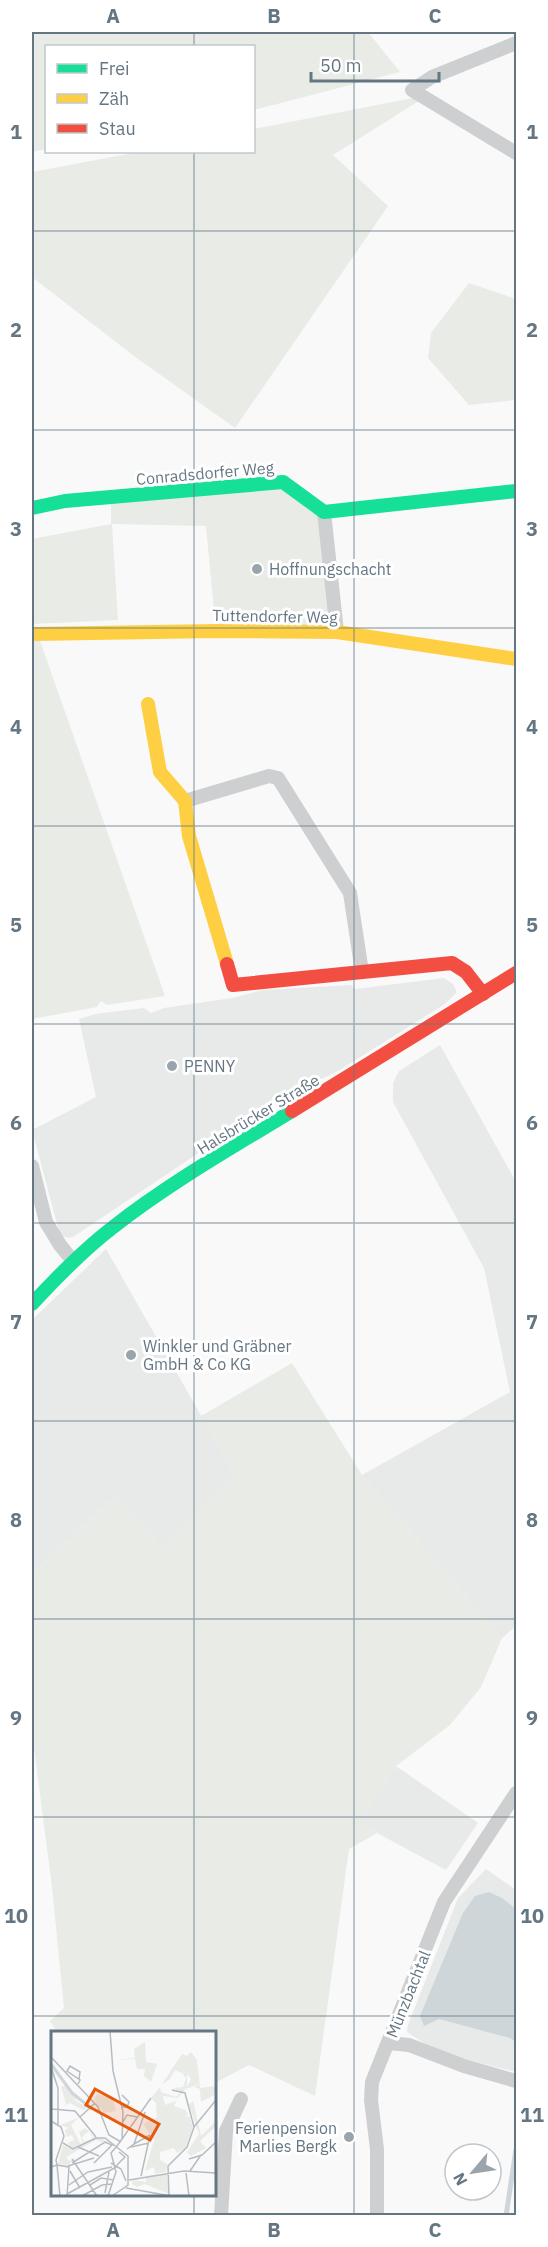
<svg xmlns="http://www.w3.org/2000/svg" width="548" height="2247" font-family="'IBM Plex Sans',sans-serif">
<rect width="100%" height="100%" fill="#f9f9f9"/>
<g fill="#e8e9e9">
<polygon points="444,978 453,984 456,990 456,993 445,1004 338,1071 273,1103 73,1237 68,1238 60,1235 32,1130 96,1097 79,1019 95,1014 144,1008 151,1013 164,1008 232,998 263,990 351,985 355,989"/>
<polygon points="440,1045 516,1182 516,1626 502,1638 362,1475 510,1392 484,1268 393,1102 393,1083 399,1071"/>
<polygon points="106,1249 235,1475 161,1546 116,1495 32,1574 32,1320"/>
<polygon points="396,1766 478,1823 446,1870 377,1833 361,1818"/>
<polygon points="486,1869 516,1890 516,2072 453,2056 430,2047 407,2032 408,2025 458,1898"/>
</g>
<g fill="#e8ebe6">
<polygon points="32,32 368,32 400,72 254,110 254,46 46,46 46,149 32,152"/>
<polygon points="413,98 422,99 333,155 388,206 235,428 134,356 32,277 32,172 139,152 254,152 254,129"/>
<polygon points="469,283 516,299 516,400 469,405 428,358 431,333"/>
<polygon points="283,482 324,512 337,632 216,631 206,526 112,524 118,620 32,624 32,539 111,524 111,498"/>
<polygon points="39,638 165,996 107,1005 101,1001 97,1007 32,1019 32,639"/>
<polygon points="292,1363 362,1475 502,1638 481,1687 450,1725 396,1766 361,1818 377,1833 349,1849 315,2096 249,2065 215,2083 214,2032 57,2032 50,2021 64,2008 52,1887 32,1732 32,1574 116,1495 161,1546 235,1475 201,1416"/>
</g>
<polygon fill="#ced6d9" points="489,1892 502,1898 516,1909 516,2042 510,2038 439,2019 424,2026 420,2016 463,1913 475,1896"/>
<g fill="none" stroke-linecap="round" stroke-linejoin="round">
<polyline stroke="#ced6d9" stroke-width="5" points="506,2216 516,2149"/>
<g stroke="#cecfd0" stroke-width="14">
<polyline points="516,43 432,77 412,90 516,153"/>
<polyline points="324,512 337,632"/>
<polyline points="185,801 269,776 278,778 350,893 362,972"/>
<polyline points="32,1166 46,1222 60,1245 73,1261"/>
<polyline points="388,2043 409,2045 464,2066 516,2081"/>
<polyline points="221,2216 226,2131 241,2099"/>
<polyline points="377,2216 377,2149 371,2100 372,2082 444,1902 516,1793"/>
</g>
<g stroke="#16e098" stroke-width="14">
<polyline points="32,508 65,501 283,482 324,512 516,491"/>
<path d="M32,1304C57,1277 82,1251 112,1228C168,1184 231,1148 292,1111"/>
</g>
<g stroke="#ffcf43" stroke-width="14">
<polyline points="32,634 216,631 337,632 516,659"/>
<polyline points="148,704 160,772 185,801 189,836 227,964"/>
</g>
<g stroke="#f24e42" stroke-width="14">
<polyline points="227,964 233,985 452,963 466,972 483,994"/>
<polyline points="292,1111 516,973"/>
</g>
</g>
<path fill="none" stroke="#657683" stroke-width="1.5" stroke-opacity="0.55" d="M194,32V46M354,32V2216M194,152V2032M32,231H516M32,430H516M32,628H516M32,826H516M32,1024H516M32,1223H516M32,1421H516M32,1619H516M32,1817H516M32,2016H516M194,2194V2216"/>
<g fill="#99a4ac" stroke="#fff" stroke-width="2">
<circle cx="257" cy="569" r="6"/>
<circle cx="172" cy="1066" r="6"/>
<circle cx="131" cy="1355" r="6"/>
<circle cx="349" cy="2137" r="6"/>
</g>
<g text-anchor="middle" stroke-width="6" stroke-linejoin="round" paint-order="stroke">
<g font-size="16" fill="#657683" stroke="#fff">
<text transform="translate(205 473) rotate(-5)" y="6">Conradsdorfer Weg</text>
<text transform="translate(275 616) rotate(1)" y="6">Tuttendorfer Weg</text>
<text transform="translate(258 1114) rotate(-31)" y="6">Halsbrücker Straße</text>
<text transform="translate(408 1994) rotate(-68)" y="6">Münzbachtal</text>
</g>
<g font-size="16" fill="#657683" stroke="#fff" text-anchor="start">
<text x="269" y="575">Hoffnungschacht</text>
<text x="184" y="1072">PENNY</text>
<text x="143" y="1352">Winkler und Gräbner<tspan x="143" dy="18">GmbH &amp; Co KG</tspan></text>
<text x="337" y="2134" text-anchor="end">Ferienpension<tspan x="337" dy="18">Marlies Bergk</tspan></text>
</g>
</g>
<g transform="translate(51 2031)">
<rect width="165" height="165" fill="#f9f9f9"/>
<path d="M94,11L95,31L106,33L100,51L93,45L94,38H86L84,28L63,29L84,27L83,18ZM140,21L146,29L149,57L165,55V63L150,71L149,58L143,56L148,53L135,58L140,48L136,43V56L127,67L112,65L114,74L125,70L123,75L134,79L137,83L133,86L138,85L142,96L134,117L126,122L123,117L109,121V129L116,133L115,141L104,143L103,136L94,140L103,109L92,93L106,86L105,72L100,67L109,56L110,61L125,66L129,62L123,57L132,56L135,47L131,42L124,39L118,49L111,53L131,23L136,25ZM14,54L33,70L22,68L37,77L32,79L19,72L10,76L15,73L10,56ZM46,63L58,67L61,64L65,80L53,82L43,69ZM142,70L150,105L165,90V95L149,110L155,117L140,125L136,121L148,103L138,74ZM27,87L20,94L30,114L20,117L17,112L23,109L21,104L16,106L14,99L18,97L9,94ZM34,97L38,100L31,106L33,111L42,107L39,101L44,107L52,108L61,114L45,109L15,126L18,130L25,127L17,134L7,133L12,114L18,117L32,112L28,101ZM116,143L118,163L94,153L86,156L81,153L82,149L95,151V145Z" fill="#e8ebe6"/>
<path fill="none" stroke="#ced6d9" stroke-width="3" d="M0,33L21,62L41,78"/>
<path fill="none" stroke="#b5bdc3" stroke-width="1.5" d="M59,0L62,40L72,81L71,108L66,115M0,26L47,76L58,104L70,111M0,36L7,57V94M27,53L29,49L16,40L19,35L29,41L28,48M71,64L78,71L76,76H71M0,78L24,80L45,106M29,86L44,72M0,90L10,96L13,105L5,129L6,134L18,136L16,165M72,91L76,84L86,86M143,96L165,69M71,108L100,67M12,112L22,118L45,107H54L77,125V154L61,165M83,113L99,104M27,116L48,125M80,116L98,112M76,118L83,113L94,81M21,128L46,165M138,128L151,124L165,111M21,132L54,111L61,114L43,132M60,132L70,138L75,150M66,134L74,126L68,121M17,135L43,127M0,136L6,134L9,165M19,140L29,157M139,140L150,124M135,142L138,165M90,145L99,104M78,149L133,140L165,142M18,154L37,141L61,136M39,154L50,147L63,149M75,157L120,165M54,162L58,141M16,163L67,135M31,165L51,154L61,153M57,165L65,141L60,122L66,115M118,165L117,135L136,116L143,96L134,62L121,59"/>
<path fill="#e8590c" fill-opacity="0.15" stroke="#e8590c" stroke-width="3" d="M44,58L108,93L99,109L35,74Z"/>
<rect width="165" height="165" fill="none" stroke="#657683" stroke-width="3"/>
</g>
<rect width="548" height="2247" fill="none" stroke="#ffffff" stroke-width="66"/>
<rect x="45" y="45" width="210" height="108" fill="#ffffff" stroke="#c1c8cd" stroke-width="1.5"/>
<rect x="57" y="64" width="30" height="9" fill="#16e098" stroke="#c1c8cd" stroke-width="1.5"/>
<text x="99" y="75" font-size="18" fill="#657683">Frei</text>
<rect x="57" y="94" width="30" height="9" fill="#ffcf43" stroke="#c1c8cd" stroke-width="1.5"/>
<text x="99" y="105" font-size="18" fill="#657683">Zäh</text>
<rect x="57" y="124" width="30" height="9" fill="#f24e42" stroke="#c1c8cd" stroke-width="1.5"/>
<text x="99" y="135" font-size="18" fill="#657683">Stau</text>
<g transform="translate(473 2172) rotate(241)"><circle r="28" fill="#ffffff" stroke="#c1c8cd" stroke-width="1.5"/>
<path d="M0-4.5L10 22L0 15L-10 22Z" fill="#99a4ac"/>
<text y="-9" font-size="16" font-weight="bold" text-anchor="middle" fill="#657683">N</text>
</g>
<path d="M311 72v9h128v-9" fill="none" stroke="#657683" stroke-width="3"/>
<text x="320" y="72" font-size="18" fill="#657683" stroke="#ffffff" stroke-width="4.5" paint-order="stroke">50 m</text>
<rect x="33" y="33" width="482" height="2181" fill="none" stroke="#657683" stroke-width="2"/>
<g font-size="20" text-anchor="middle" font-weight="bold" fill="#657683">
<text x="113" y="23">A</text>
<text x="274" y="23">B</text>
<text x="435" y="23">C</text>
<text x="16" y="139">1</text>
<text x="532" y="139">1</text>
<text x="16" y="337">2</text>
<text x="532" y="337">2</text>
<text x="16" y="536">3</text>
<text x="532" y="536">3</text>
<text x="16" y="734">4</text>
<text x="532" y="734">4</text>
<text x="16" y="932">5</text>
<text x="532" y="932">5</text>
<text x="16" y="1130">6</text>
<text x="532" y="1130">6</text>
<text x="16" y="1329">7</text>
<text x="532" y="1329">7</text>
<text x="16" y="1527">8</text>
<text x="532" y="1527">8</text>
<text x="16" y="1725">9</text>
<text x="532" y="1725">9</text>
<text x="16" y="1923">10</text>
<text x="532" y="1923">10</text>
<text x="16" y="2122">11</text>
<text x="532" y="2122">11</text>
<text x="113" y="2237">A</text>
<text x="274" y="2237">B</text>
<text x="435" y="2237">C</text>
</g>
</svg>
